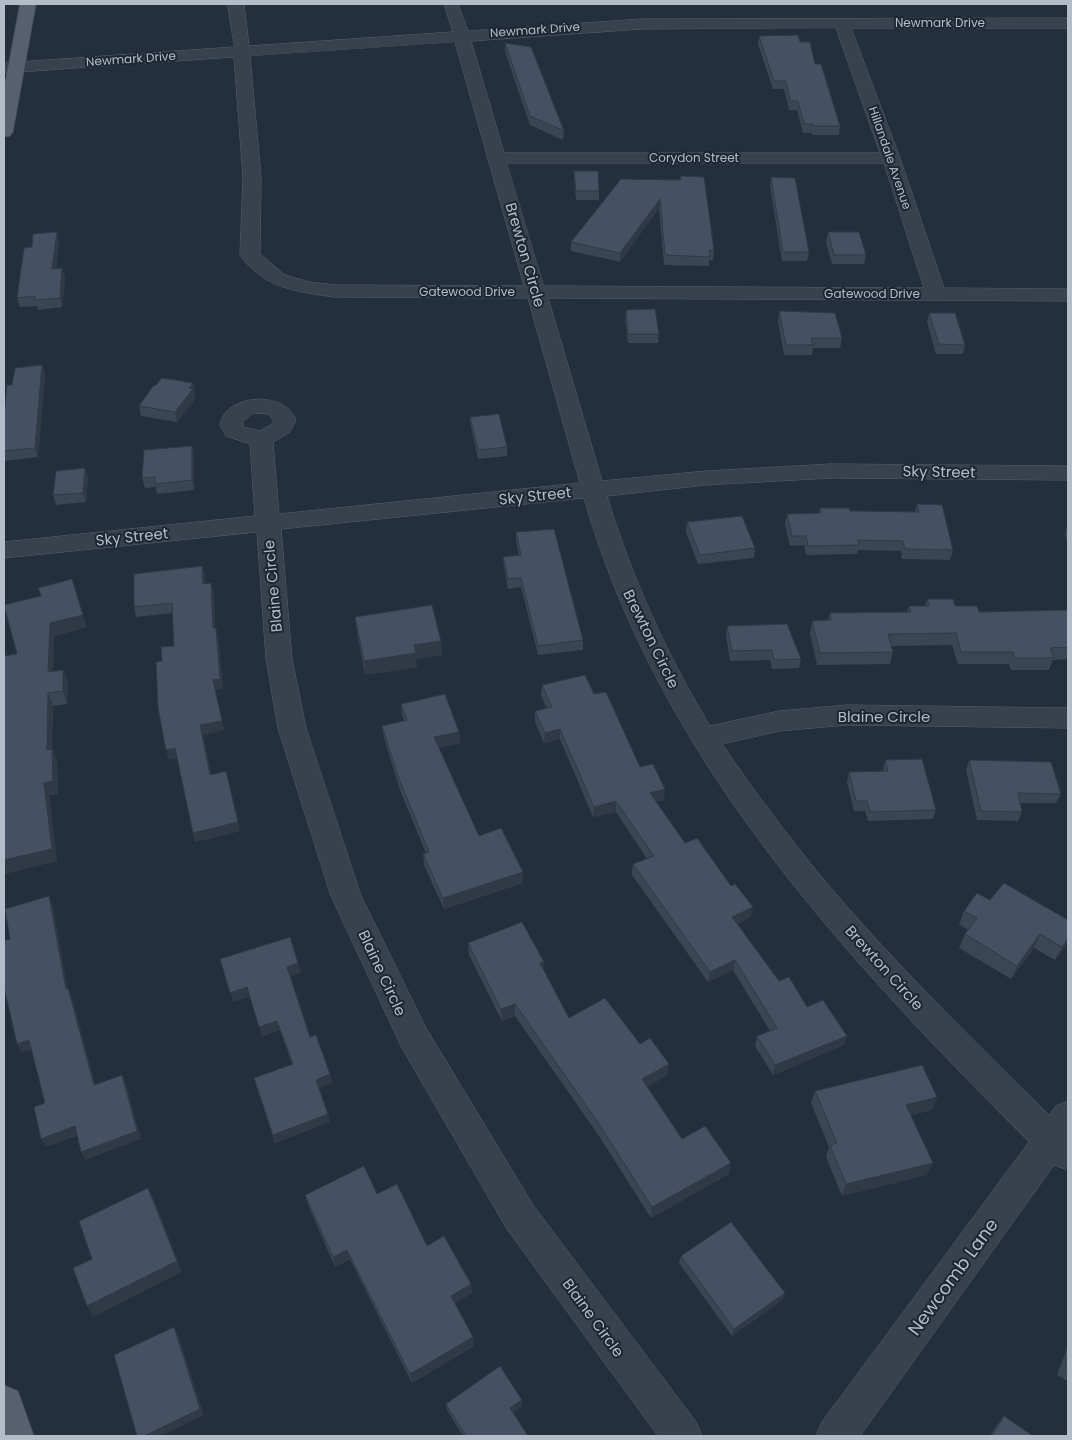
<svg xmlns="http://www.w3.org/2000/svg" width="1072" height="1440" font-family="Poppins,sans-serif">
<rect width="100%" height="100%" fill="#242f3e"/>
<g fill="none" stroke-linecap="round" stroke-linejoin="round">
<defs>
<path id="minor" d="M228,4H244L249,46L453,32L444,4H458L468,31L642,19L1068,18V28H851L900,158L944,288L1068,289V301L548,298L602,481L706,471L831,464L1068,466V480L831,478L706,485L607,496C632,578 666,653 710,726L779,711L847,705L1068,708V728L847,725L779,731L722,744C754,791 788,836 824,880C894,963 972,1039 1049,1115L1056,1106L1068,1101V1170L1054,1165L860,1436H816L822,1422L1029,1142C842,954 659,759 584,498L281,529L292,659L306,728L361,896L426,1028L533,1205L696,1422L702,1436H658L507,1229L402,1048L331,896L278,728L266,659L257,532L4,558V542L255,516L250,444L226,436L220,425C225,393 287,390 296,421L289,433L273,442L279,514L580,483L528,298L335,297C297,292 263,288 240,255L243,177L234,57L4,73V63L234,47ZM836,28L880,153H504L471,41L642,29ZM455,42L524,286L335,285L309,282L285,275L260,254L261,177L250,56ZM507,163H884L924,288L544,286ZM254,413L268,414L274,421L272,424L260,431L243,427V422Z"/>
<g id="major">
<polygon points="20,4 36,4 13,132 10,136 4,137 4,89"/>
<polygon points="4,1385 18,1391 34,1436 4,1436"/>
</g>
</defs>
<use href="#minor" stroke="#565f6c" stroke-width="1"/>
<use href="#major" stroke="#414a57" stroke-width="1"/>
<use href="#minor" fill="#38414e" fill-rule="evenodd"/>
<use href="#major" fill="#56606e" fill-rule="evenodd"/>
</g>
<g fill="#3b4654">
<polygon points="759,36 800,42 815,64 840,126 839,135 812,135 812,133 803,133 797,110 789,110 784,89 773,89 758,44"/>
<polygon points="505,43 564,131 563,140 530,125 505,52"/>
<polygon points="574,171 599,191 599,200 576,200 574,180"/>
<polygon points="680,176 714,250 713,260 709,260 709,266 664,265 659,208 620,262 571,251 571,242 680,180"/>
<polygon points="771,177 809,252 807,261 782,261 770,186"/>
<polygon points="57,232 59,241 56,269 62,268 65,278 62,307 38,310 37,306 20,307 17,298 32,247"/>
<polygon points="828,232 866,255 864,264 832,264 826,242"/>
<polygon points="626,310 659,334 658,343 628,343 625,319"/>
<polygon points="779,311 842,338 840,348 813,348 812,355 784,355 778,321"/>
<polygon points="929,313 965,345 963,354 936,354 927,322"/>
<polygon points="42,365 45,375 38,457 4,461 4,415 12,385"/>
<polygon points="193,383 195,393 194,394 195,399 177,422 141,416 139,406 155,386"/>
<polygon points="470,417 507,447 507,456 478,459 471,427"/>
<polygon points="192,446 194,456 194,490 157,494 156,487 145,488 142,478"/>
<polygon points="88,477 86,502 56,505 53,495"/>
<polygon points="917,504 953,550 950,560 902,559 901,551 858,550 857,554 806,555 804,545 790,546 785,524 787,514 819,513 820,508 850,511 915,512"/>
<polygon points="687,522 755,548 754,558 698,564 686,532"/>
<polygon points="1068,524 1068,544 1065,534"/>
<polygon points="516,532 583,640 583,650 538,655 521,587 508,589 504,567 503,557 519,555 516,542"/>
<polygon points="202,566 205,576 205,583 211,583 214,593 215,628 218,638 223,688 215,690 224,730 203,735 211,775 240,831 195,842 193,833 177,758 169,760 162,661 174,646 173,613 136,617 134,607"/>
<polygon points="927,599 979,612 1068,610 1068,659 1053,660 1049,670 1011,670 1009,664 958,664 952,645 891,646 893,652 890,664 817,665 810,633 812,621 828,620 830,613 907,612 909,606 925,606"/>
<polygon points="4,605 87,627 54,636 53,671 63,670 68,682 67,704 53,706 52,749 57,761 58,794 49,795 57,861 4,874 4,656 17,654"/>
<polygon points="355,617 441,641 442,655 416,659 417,667 365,675 357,632"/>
<polygon points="727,626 801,659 799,668 772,669 770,660 730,661 726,635"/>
<polygon points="542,685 594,694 640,767 664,800 656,802 685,843 751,917 737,923 779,981 807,1007 844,1045 773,1075 755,1046 757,1036 770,1031 733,970 708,982 632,875 633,864 647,859 616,812 593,817 560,739 544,743 535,722 535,711 547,708 541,696"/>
<polygon points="401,704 459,732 460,743 439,748 479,836 523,883 444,909 424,865 423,854 426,853 400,790 384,738 382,726 404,721 402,715"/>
<polygon points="885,760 936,810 933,819 868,821 865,811 854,811 847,782 849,772 883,772 883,770"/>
<polygon points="969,760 1061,794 1056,803 1020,803 1022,812 1018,821 977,820 966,770"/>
<polygon points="990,900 1068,942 1055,960 1034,948 1011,979 959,948 965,934 968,930 959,924 964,911"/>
<polygon points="468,943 544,962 544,971 569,1018 640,1044 669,1064 667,1075 647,1087 682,1139 729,1174 651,1218 599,1136 515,1016 502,1021 469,955"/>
<polygon points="298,963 301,972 290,976 310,1037 330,1074 332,1083 319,1088 330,1122 275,1143 254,1078 292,1064 280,1030 262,1036 250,996 233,1002"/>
<polygon points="815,1091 932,1110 911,1115 927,1175 842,1196 826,1157 829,1147 811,1103"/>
<polygon points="377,1194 427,1246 471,1284 472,1293 455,1303 474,1346 412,1383 350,1259 335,1267 308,1205 305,1195"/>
<polygon points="681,1256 785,1293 782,1300 732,1336 679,1263"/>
<polygon points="1068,1346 1068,1381 1057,1375"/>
<polygon points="446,1404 522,1406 513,1413 528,1436 463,1436 447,1410"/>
<polygon points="1004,1416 1033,1436 990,1436 997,1425"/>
</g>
<g fill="#303945">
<polygon points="660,199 659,208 620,262 620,253"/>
<polygon points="57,232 59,241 55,278 52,269"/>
<polygon points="62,268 65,278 62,307 60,298"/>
<polygon points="42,365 45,375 38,457 35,448"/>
<polygon points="193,383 195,393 194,394 195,399 177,422 175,412"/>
<polygon points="192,446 194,456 194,490 192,480"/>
<polygon points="85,468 88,477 86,502 83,493"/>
<polygon points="202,566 205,576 205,593 203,584"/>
<polygon points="72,579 87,627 54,636 53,684 48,672 50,623"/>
<polygon points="211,583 214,593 215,638 213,628"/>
<polygon points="216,628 218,638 223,688 215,690 224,730 203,735 213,785 200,725 213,680"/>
<polygon points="441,641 442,655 416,659 417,667 365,675 364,661 414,645"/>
<polygon points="63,670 68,682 67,704 63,691"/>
<polygon points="48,693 53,706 51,762 47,750"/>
<polygon points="560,729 560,739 544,743 545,733"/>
<polygon points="459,732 460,743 435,749 434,737"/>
<polygon points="175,748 178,758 169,760 166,750"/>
<polygon points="52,749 57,761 58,794 49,795 57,861 4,874 4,860 44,783"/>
<polygon points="226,771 240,831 195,842 193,833"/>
<polygon points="665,789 664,800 649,804 650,793"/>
<polygon points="616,801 616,812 593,817 594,807"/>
<polygon points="523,872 523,883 444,909 443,898"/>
<polygon points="49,896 53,906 68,989 72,997 98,1094 94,1085 66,989"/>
<polygon points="753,907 751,917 731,927 732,917"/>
<polygon points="1040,934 1034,948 1011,979 1017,966"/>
<polygon points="1068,938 1068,942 1055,960 1062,947"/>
<polygon points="735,960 733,970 708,982 710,972"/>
<polygon points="544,962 544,974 540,963"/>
<polygon points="298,963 301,972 290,976 287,967"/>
<polygon points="247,987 250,996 233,1002 230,993"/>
<polygon points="515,1004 515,1016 502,1021 501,1009"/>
<polygon points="277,1021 280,1030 262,1036 259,1027"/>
<polygon points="847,1036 844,1045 773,1075 775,1065"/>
<polygon points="29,1040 34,1049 21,1053 17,1044"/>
<polygon points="669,1064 667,1075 641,1091 642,1079"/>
<polygon points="330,1074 332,1083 318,1088 316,1080"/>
<polygon points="122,1075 126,1084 141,1139 85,1160 81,1152"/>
<polygon points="937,1097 932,1110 901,1117 906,1105"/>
<polygon points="328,1114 330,1122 275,1143 273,1135"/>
<polygon points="75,1126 80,1135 46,1147 41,1139"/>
<polygon points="731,1163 729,1174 651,1218 652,1207"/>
<polygon points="933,1163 927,1175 842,1196 846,1184"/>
<polygon points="148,1188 154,1200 182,1272 93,1317 87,1306"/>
<polygon points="347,1250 350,1259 335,1267 333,1257"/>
<polygon points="471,1284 472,1293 452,1305 451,1296"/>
<polygon points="785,1293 782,1300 732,1336 734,1329"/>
<polygon points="174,1327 178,1334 204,1415 161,1436 144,1436"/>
<polygon points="473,1337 474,1346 412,1383 410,1374"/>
<polygon points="522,1400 522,1406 511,1415 510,1408"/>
</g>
<g fill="#455162" stroke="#303945">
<polygon points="798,35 800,42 810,42 815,64 821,64 840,126 814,126 813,124 804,124 798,101 790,101 786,81 774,81 759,36"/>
<polygon points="505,43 531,47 564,131 530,116"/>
<polygon points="574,171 598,171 599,191 576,191"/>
<polygon points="680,176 704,177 714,250 709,250 710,257 665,255 660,199 620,253 571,242 621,179 681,180"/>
<polygon points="771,177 795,178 809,252 783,252"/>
<polygon points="57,232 52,269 62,268 60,298 35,300 35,296 17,298 24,248 32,247 33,234"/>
<polygon points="828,232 859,232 866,255 834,255"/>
<polygon points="655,309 659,334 628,334 626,310"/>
<polygon points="779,311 835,313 842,338 811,338 813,345 786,345"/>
<polygon points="929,313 955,313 965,345 939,344"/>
<polygon points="42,365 35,448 4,451 4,415 7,385 12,385 15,368"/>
<polygon points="162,378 193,383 189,388 193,389 175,412 139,406 153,386 155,386"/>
<polygon points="499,414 507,447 478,450 470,417"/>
<polygon points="192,446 192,480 155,484 155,477 142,478 144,450"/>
<polygon points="85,468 83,493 53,495 56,471"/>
<polygon points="917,504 942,505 953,550 905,549 903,541 858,540 859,545 808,546 806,536 792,536 787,514 821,513 820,508 849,508 850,511 919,512"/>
<polygon points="742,516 755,548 700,555 687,522"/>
<polygon points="554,529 583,640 538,646 521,578 508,579 503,557 521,555 516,532"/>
<polygon points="202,566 203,584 211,583 213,628 216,628 220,679 213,680 222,721 200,725 210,775 226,771 238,822 193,833 175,748 166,750 158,708 156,662 162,661 161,647 174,646 172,603 134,607 134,574"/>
<polygon points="72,579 83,615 50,623 48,672 63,670 63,691 48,693 47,750 52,749 53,781 44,783 52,849 4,860 4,656 17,654 4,605 41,596 38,588"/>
<polygon points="927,599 953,599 955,606 977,606 979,612 1068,610 1068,647 1050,648 1054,658 1015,658 1013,652 961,652 956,633 888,634 893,652 820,653 812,621 831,620 830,613 911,612 909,606 929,606"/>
<polygon points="432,605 441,641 414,645 416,653 364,661 355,617"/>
<polygon points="787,624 801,659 774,660 772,650 732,651 727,626"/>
<polygon points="585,675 594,694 606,692 640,767 653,764 665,789 650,793 685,843 697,838 731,886 735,884 753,907 732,917 779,981 789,977 807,1007 823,1000 847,1036 775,1065 757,1036 777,1028 735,960 710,972 633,864 654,856 616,801 594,807 560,729 545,733 535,711 552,707 542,685"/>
<polygon points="445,694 459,732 434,737 479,836 501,828 523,872 443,898 423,854 429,852 399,779 382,726 407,720 401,704"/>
<polygon points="922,759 936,810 870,812 867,801 856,801 849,772 888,771 885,760"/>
<polygon points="969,760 1051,762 1061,794 1018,793 1022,812 981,811"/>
<polygon points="1004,883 1068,920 1068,938 1062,947 1040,934 1017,966 965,934 977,918 964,911 977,893 990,900"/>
<polygon points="49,896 66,989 68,988 94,1085 122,1075 137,1131 81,1152 75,1126 41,1139 34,1107 45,1103 29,1040 17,1044 4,987 4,941 10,939 5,909"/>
<polygon points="522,922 544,962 540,963 569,1018 605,998 640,1044 650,1038 669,1064 642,1079 682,1139 705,1126 731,1163 652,1207 599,1124 515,1004 501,1009 468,943"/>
<polygon points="290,937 298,963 287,967 310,1037 316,1035 330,1074 316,1080 328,1114 273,1135 254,1078 293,1064 277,1021 259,1027 247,987 230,993 220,959"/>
<polygon points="922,1065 937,1097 906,1105 933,1163 846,1184 830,1145 837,1143 815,1091"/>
<polygon points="364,1166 377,1194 397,1184 427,1246 444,1236 471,1284 451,1296 473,1337 410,1374 347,1250 333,1257 305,1195"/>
<polygon points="148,1188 177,1261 87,1306 73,1268 92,1259 79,1221"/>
<polygon points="731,1222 785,1293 734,1329 681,1256"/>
<polygon points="174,1327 200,1409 144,1436 137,1436 114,1355"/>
<polygon points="1068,1357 1068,1366 1065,1365"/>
<polygon points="500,1366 522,1400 510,1408 528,1436 466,1436 446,1404"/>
<polygon points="1004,1416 1033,1436 992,1436"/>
</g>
<g text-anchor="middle" stroke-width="4" stroke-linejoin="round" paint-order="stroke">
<g font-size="12" fill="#b4bcc9" stroke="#1d2633">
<text x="940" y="27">Newmark Drive</text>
<text transform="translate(535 30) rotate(-4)" y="4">Newmark Drive</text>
<text transform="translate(131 59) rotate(-4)" y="4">Newmark Drive</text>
<text x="694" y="162">Corydon Street</text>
<text transform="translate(890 158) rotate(71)" y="4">Hillandale Avenue</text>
<text x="467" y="296">Gatewood Drive</text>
<text x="872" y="298">Gatewood Drive</text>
</g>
<g font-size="15" fill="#b4bcc9" stroke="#1d2633">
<text transform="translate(525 255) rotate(74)" y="5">Brewton Circle</text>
<text transform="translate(939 472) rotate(1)" y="5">Sky Street</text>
<text transform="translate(535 496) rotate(-6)" y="5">Sky Street</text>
<text transform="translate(132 537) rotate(-6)" y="5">Sky Street</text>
<text transform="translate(273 586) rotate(-95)" y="5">Blaine Circle</text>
<text transform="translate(651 639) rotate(64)" y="5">Brewton Circle</text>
<text x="884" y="722">Blaine Circle</text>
<text transform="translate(884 968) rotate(48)" y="5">Brewton Circle</text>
<text transform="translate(382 973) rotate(65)" y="5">Blaine Circle</text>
<text transform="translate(593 1318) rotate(54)" y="5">Blaine Circle</text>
</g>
<g font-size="18" fill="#b4bcc9" stroke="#1d2633">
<text transform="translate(953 1277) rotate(-54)" y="6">Newcomb Lane</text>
</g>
</g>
<rect width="1072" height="1440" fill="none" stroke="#b4bcc9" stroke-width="10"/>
</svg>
